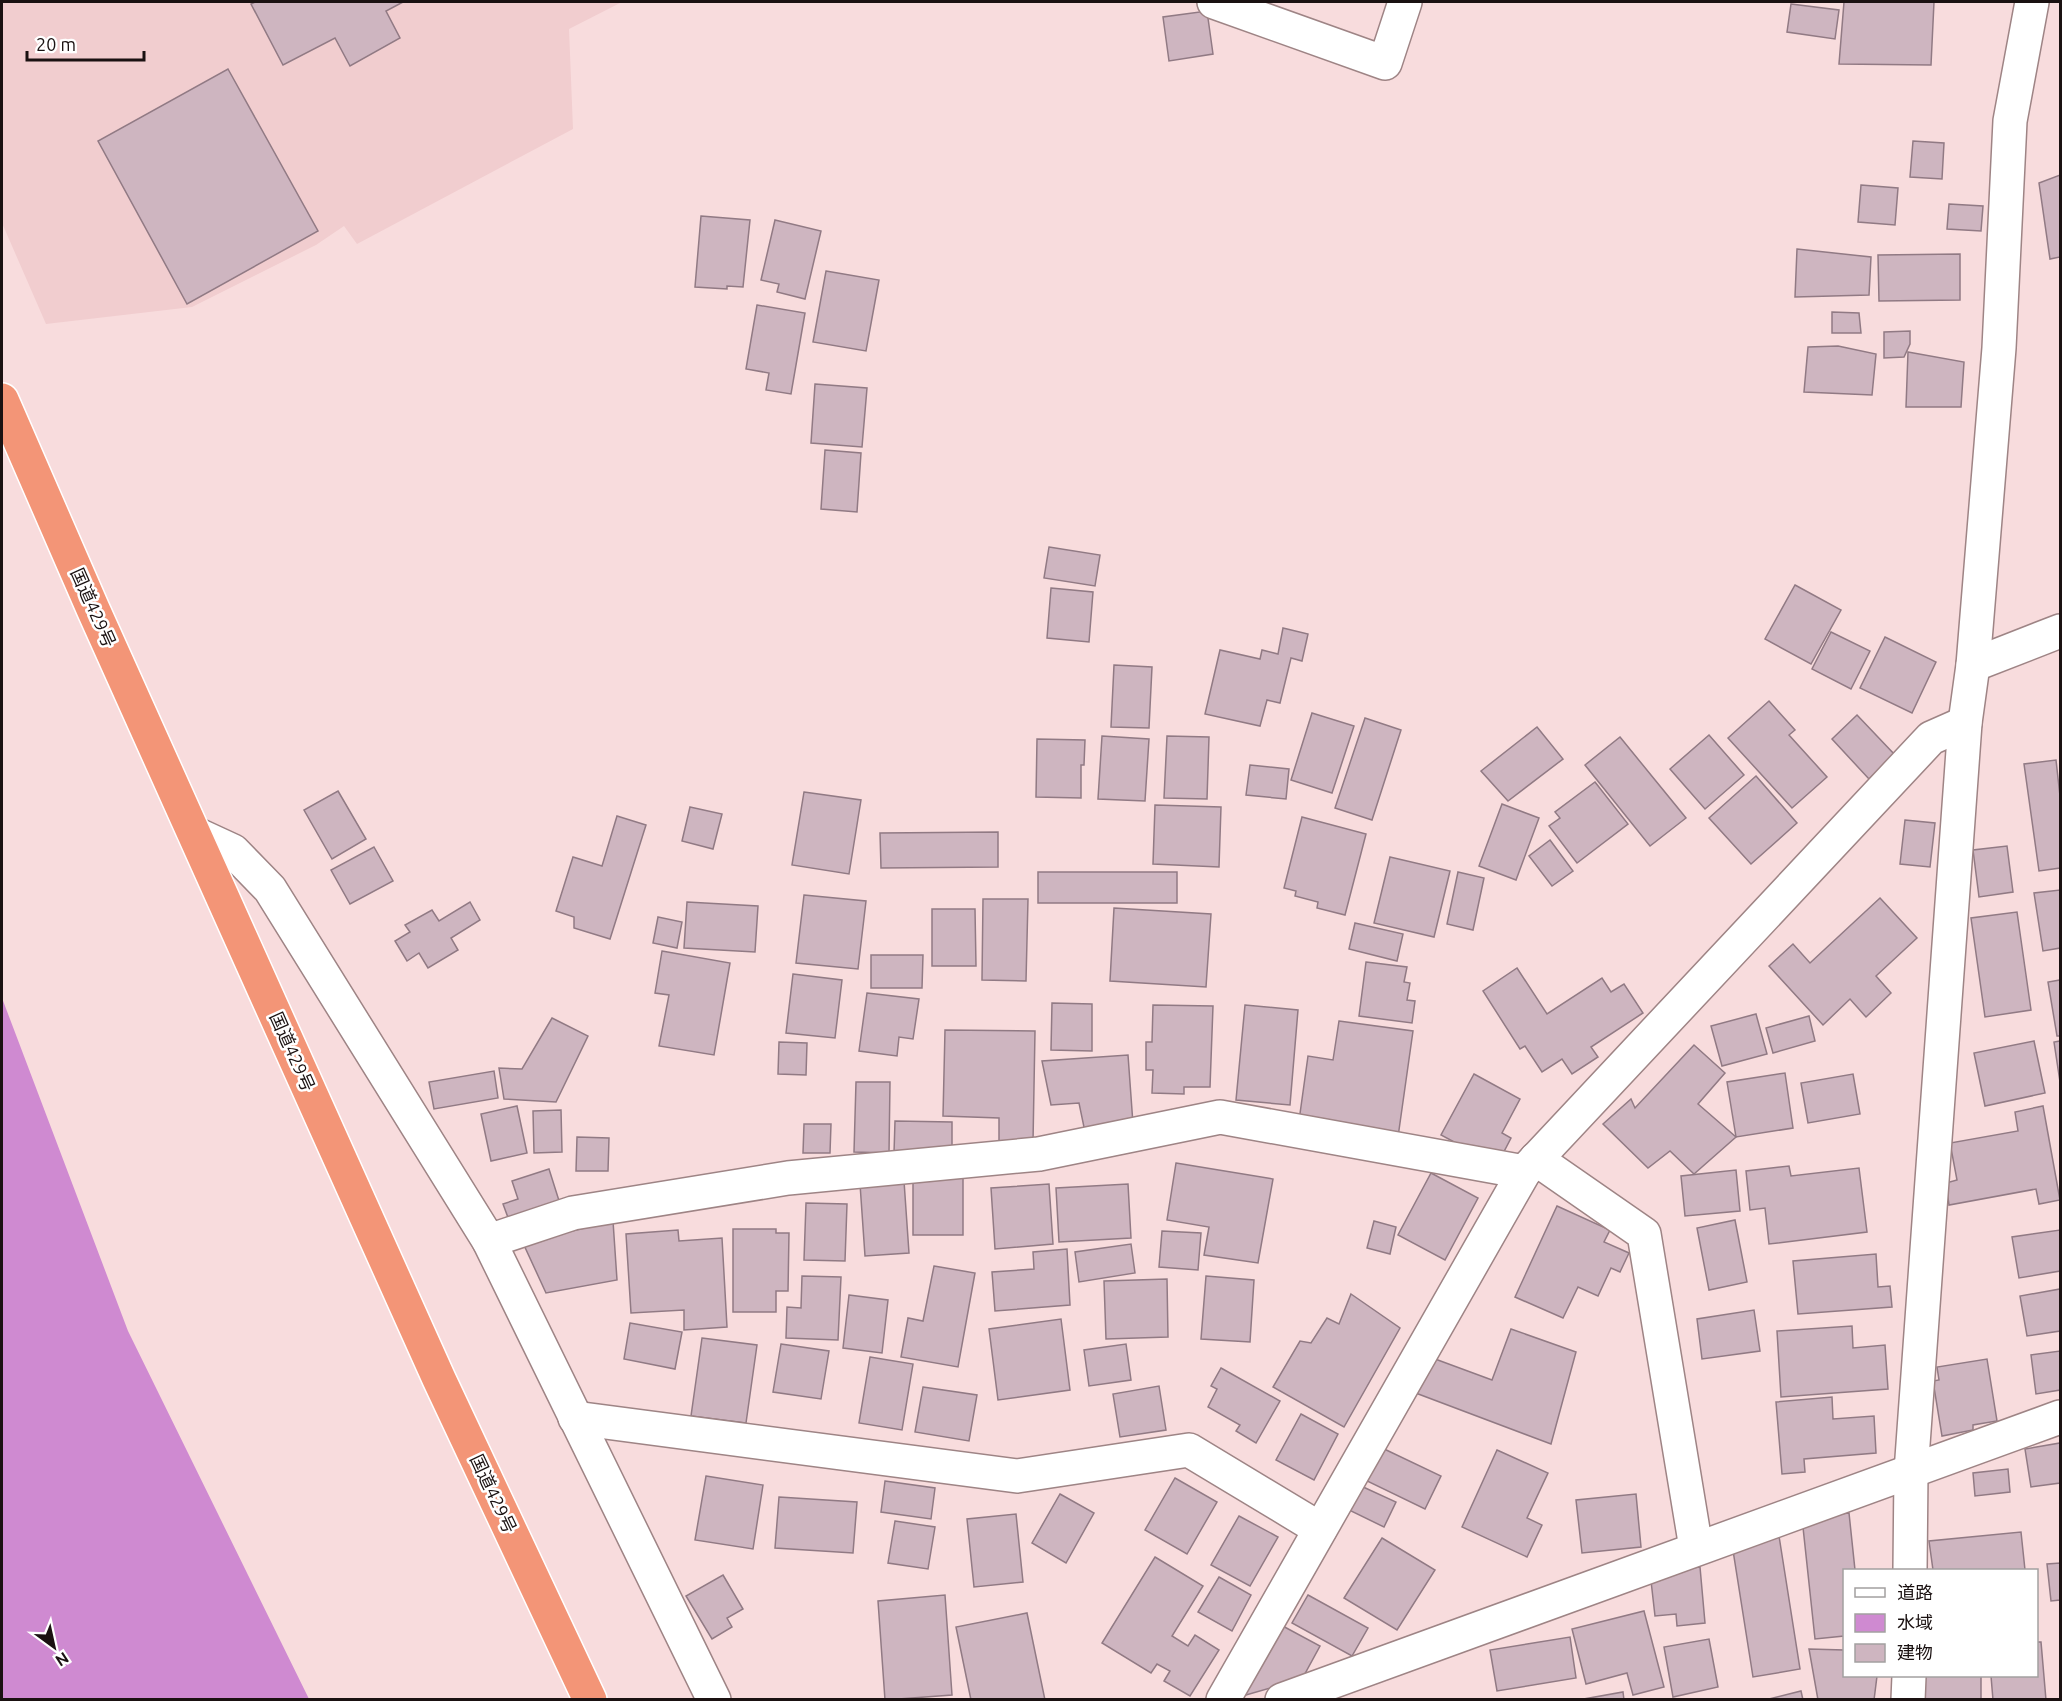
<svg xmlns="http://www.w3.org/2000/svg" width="2062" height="1701" font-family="Ubuntu,'Noto Sans JP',sans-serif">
<rect width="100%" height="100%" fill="#f8dcdd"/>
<polygon fill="#f1cdcf" points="2,2 622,2 569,29 573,129 357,244 344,226 316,245 192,307 46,324 2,223"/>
<polygon fill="#cf8ad1" points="2,998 128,1331 309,1699 2,1699"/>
<g fill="#ceb5c0" stroke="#917a84" stroke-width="1.5">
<polygon points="255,2 403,2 386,11 400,38 350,66 335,38 283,65 251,4"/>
<polygon points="1844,2 1934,2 1931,65 1839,64"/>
<polygon points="1791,4 1839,10 1835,39 1787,32"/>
<polygon points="1207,11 1213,54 1169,61 1163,17"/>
<polygon points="228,69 318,231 187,304 98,141"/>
<polygon points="1913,141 1944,143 1942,179 1910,177"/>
<polygon points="2060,175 2060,257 2050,259 2039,183"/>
<polygon points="1861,185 1898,188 1895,225 1858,222"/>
<polygon points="1949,204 1983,206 1981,231 1947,229"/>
<polygon points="701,216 750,220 743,287 727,286 727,289 695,287"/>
<polygon points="775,220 821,231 805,299 777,292 779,284 761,280"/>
<polygon points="1797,249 1871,257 1869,295 1795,297"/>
<polygon points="1960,254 1960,300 1879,301 1878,255"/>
<polygon points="826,271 879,280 866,351 813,342"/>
<polygon points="757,305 805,313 791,394 766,390 769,373 746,369"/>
<polygon points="1832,312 1859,313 1861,333 1832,333"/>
<polygon points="1910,331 1910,344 1904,357 1884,358 1884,332"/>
<polygon points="1838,346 1876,354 1872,395 1804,392 1808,347"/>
<polygon points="1908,352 1964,362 1961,407 1906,407"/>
<polygon points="815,384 867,388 862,447 811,443"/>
<polygon points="825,450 861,453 857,512 821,509"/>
<polygon points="1049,547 1100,555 1095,586 1044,578"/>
<polygon points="1795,585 1841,610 1811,664 1765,639"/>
<polygon points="1051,588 1093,592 1089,642 1047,638"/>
<polygon points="1283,628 1308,634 1302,661 1291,658 1280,703 1267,700 1260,726 1205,714 1220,650 1260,659 1262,650 1278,654"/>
<polygon points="1831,632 1870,651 1851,689 1812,669"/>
<polygon points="1885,637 1936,662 1912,713 1860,688"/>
<polygon points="1114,665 1152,667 1149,728 1111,727"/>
<polygon points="1769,701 1795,730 1789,735 1827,777 1792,808 1728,738"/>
<polygon points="1312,713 1354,726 1332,793 1291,780"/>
<polygon points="1857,715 1895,755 1869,779 1832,739"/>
<polygon points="1365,718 1401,730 1372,820 1335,808"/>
<polygon points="1537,727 1563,759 1508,801 1481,771"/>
<polygon points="1709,735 1744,775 1705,809 1670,769"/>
<polygon points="1102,736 1149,739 1145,801 1098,799"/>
<polygon points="1167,736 1209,737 1207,799 1164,798"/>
<polygon points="1620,737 1686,818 1650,846 1585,765"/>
<polygon points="1037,739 1085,740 1084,765 1081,765 1081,798 1036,797"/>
<polygon points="2056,760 2060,796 2060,868 2039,871 2024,764"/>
<polygon points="1250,765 1289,769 1286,799 1246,795"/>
<polygon points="1756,776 1797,823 1751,864 1709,818"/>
<polygon points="1595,782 1628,824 1577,863 1549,826 1560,818 1555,812"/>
<polygon points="338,791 366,839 332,859 304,810"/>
<polygon points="804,792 861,800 849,874 792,865"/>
<polygon points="1502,804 1539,818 1516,880 1479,866"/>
<polygon points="1155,805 1221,807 1219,867 1153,864"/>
<polygon points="690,807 722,814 713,849 682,841"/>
<polygon points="617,816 646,825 610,939 574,928 574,917 556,911 573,857 602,866"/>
<polygon points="1302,817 1366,834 1345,915 1317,908 1318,902 1295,896 1296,891 1284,888"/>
<polygon points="1905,820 1935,823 1930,867 1900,864"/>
<polygon points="998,832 998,867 881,868 880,833"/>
<polygon points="1550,840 1573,871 1552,886 1529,856"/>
<polygon points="2007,846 2013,892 1979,897 1973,850"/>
<polygon points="374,847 393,881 350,904 331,870"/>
<polygon points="1390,857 1450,871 1434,937 1374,923"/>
<rect x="1038" y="872" width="139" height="31"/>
<polygon points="1458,872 1484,878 1473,930 1447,924"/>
<polygon points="2060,890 2060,948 2043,951 2034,893"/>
<polygon points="804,895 866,901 858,969 796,963"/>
<polygon points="1880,898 1917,938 1876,976 1891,993 1866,1017 1850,999 1823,1025 1769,966 1793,944 1810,963"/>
<polygon points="983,899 1028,899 1026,981 982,980"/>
<polygon points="470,902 480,920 451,938 458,950 428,968 419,953 407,961 395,941 410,932 405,925 432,910 439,921"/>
<polygon points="687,902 758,906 755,952 684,948"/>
<polygon points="1114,908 1211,914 1206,987 1110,981"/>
<polygon points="932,909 975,909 976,966 932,966"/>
<polygon points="2017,912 2031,1010 1985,1017 1971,918"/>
<polygon points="658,917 682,922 677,948 653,943"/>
<polygon points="1355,923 1403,934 1397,961 1349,949"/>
<polygon points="662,951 730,963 714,1055 659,1046 669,995 655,993"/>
<polygon points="871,955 923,955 922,988 871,988"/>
<polygon points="1366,962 1407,967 1404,982 1410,983 1407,1000 1415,1001 1412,1023 1359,1016"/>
<polygon points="1517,968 1547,1014 1602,978 1611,992 1624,984 1643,1013 1591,1047 1598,1057 1572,1074 1562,1059 1542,1072 1525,1046 1520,1049 1483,991"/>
<polygon points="793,974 842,980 835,1038 786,1033"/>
<polygon points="2060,980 2060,1036 2057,1036 2048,982"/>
<polygon points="867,993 919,999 913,1039 899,1037 897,1056 859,1051"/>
<polygon points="1052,1003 1092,1004 1092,1051 1051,1050"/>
<polygon points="1153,1005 1213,1006 1210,1087 1184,1087 1184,1094 1152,1093 1153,1070 1146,1070 1146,1042 1152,1042"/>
<polygon points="1245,1005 1298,1010 1290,1105 1236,1100"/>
<polygon points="1756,1014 1767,1054 1722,1066 1711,1026"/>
<polygon points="1809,1016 1815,1041 1773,1053 1766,1028"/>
<polygon points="552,1018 588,1036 556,1102 504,1099 499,1068 522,1069"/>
<polygon points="1339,1021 1413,1031 1398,1137 1298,1128 1308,1056 1333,1060"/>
<polygon points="945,1030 1035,1031 1033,1142 999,1141 999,1118 943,1116"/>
<polygon points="2034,1041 2045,1093 1985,1106 1974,1053"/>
<polygon points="2060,1041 2060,1082 2054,1042"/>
<polygon points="779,1042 807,1043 806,1075 778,1074"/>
<polygon points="1694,1045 1725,1073 1698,1104 1736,1137 1694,1174 1670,1151 1648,1168 1603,1124 1631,1099 1635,1108"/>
<polygon points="1128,1055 1133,1124 1085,1132 1079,1103 1051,1105 1042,1061"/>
<polygon points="494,1071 498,1098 434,1109 429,1082"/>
<polygon points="1785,1073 1793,1128 1736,1137 1727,1082"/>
<polygon points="1474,1074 1520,1099 1502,1133 1511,1138 1497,1165 1441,1135"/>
<polygon points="1853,1074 1860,1114 1808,1123 1801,1083"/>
<polygon points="856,1082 890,1082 889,1153 854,1152"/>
<polygon points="517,1106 527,1153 491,1161 481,1114"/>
<polygon points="2043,1106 2060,1200 2039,1204 2036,1189 1949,1205 1946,1183 1957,1180 1950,1143 2018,1131 2015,1112"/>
<polygon points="561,1110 562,1152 534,1153 533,1111"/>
<polygon points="895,1121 952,1122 952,1154 894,1153"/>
<polygon points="804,1124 831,1124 830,1153 803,1153"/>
<polygon points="577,1137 609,1138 608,1171 576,1171"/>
<polygon points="1176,1163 1273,1179 1258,1263 1204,1255 1209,1227 1167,1220"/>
<polygon points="1789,1166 1791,1176 1859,1168 1867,1232 1769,1244 1765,1208 1750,1210 1746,1171"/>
<polygon points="549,1169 561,1207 510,1223 503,1204 518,1199 512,1181"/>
<polygon points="1736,1170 1740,1211 1685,1216 1681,1176"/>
<polygon points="1431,1173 1478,1198 1445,1260 1398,1235"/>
<rect x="913" y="1175" width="50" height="60"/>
<polygon points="904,1181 909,1253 865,1256 860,1184"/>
<polygon points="1049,1184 1053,1244 995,1249 991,1188"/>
<polygon points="1128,1184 1131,1238 1059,1242 1056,1188"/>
<polygon points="806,1203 847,1204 845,1261 804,1260"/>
<polygon points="1557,1206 1610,1230 1604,1242 1629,1253 1620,1272 1611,1268 1598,1296 1578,1287 1563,1318 1515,1297"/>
<polygon points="1735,1220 1747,1282 1709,1290 1697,1228"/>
<polygon points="613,1221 617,1280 546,1293 523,1243"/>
<polygon points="1374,1221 1396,1227 1390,1254 1367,1248"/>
<polygon points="733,1229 776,1229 776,1233 789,1233 788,1291 776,1291 776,1312 733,1312"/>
<polygon points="678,1230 679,1241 722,1238 727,1327 684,1330 684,1310 631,1313 626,1234"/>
<polygon points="2060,1230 2060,1271 2019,1278 2012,1237"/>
<polygon points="1162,1231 1201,1233 1198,1270 1159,1267"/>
<polygon points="1131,1244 1135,1273 1079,1282 1075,1252"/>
<polygon points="1067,1249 1070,1305 995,1311 992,1272 1034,1269 1033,1252"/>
<polygon points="1876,1254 1878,1287 1890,1286 1892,1307 1798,1314 1793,1261"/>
<polygon points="934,1266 975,1273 958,1367 901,1357 908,1318 923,1321"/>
<polygon points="802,1276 841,1277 838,1340 786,1338 787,1307 801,1308"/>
<polygon points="1206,1276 1254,1280 1250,1342 1201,1339"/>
<polygon points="1167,1279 1168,1337 1106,1339 1104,1281"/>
<polygon points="2060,1289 2060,1331 2027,1336 2020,1296"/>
<polygon points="1351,1294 1400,1328 1344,1427 1273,1387 1300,1341 1311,1343 1327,1318 1339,1324"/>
<polygon points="849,1295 888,1300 882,1353 843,1348"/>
<polygon points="1754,1310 1760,1351 1702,1359 1697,1319"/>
<polygon points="1061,1319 1070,1390 998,1400 989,1329"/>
<polygon points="630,1323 682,1332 675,1369 624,1359"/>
<polygon points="1852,1326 1853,1348 1885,1345 1888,1389 1781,1397 1777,1331"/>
<polygon points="1511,1329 1576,1352 1551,1444 1413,1392 1427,1356 1492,1380"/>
<polygon points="702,1338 757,1345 746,1423 691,1416"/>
<polygon points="781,1344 829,1351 821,1399 773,1392"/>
<polygon points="1126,1344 1131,1380 1089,1386 1084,1350"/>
<polygon points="2060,1351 2060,1390 2036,1394 2031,1355"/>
<polygon points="870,1357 913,1364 902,1430 859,1423"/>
<polygon points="1987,1359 1997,1421 1973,1425 1973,1430 1942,1436 1933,1381 1939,1380 1937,1367"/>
<polygon points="1221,1368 1280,1401 1256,1443 1236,1431 1240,1425 1208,1407 1217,1389 1211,1386"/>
<polygon points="1159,1386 1166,1430 1120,1437 1113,1394"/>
<polygon points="923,1387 977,1395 969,1441 915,1432"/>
<polygon points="1832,1397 1833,1419 1874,1416 1876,1453 1804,1459 1805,1472 1782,1474 1776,1402"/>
<polygon points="1301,1414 1338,1434 1314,1480 1276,1460"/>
<polygon points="2060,1443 2060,1483 2031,1487 2025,1449"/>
<polygon points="1380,1447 1441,1476 1425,1509 1365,1480"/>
<polygon points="1497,1450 1548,1473 1527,1518 1542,1525 1527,1557 1462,1527"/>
<polygon points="2008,1469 2010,1492 1975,1496 1973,1473"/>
<polygon points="706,1476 763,1485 753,1549 695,1540"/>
<polygon points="1175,1478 1217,1502 1187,1554 1145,1530"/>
<polygon points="885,1481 935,1488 931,1519 881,1512"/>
<polygon points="1361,1486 1396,1502 1384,1527 1349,1510"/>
<polygon points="1060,1494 1094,1513 1066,1563 1032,1543"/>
<polygon points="1636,1494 1641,1547 1582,1553 1576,1500"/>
<polygon points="779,1497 857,1502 853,1553 775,1548"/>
<polygon points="1849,1513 1855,1570 1844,1570 1844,1636 1815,1639 1802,1518"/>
<polygon points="1016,1514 1023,1582 974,1587 967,1519"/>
<polygon points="1239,1516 1278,1537 1250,1586 1211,1565"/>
<polygon points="895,1521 935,1527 928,1569 888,1563"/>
<polygon points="2021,1532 2025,1570 1933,1570 1929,1541"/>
<polygon points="1779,1536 1800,1669 1753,1677 1732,1544"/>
<polygon points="1382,1538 1435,1570 1397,1630 1344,1598"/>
<polygon points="1155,1557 1203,1586 1172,1636 1188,1646 1195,1635 1219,1650 1190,1696 1164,1681 1170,1671 1157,1664 1151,1673 1102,1643"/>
<polygon points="2060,1563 2060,1600 2051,1601 2047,1564"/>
<polygon points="1700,1567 1705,1623 1677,1626 1676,1614 1655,1616 1650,1572"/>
<polygon points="723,1575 743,1609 727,1618 732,1627 712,1639 686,1596"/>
<polygon points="1219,1577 1251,1595 1232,1631 1198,1612"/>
<polygon points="945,1595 952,1695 885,1700 878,1601"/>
<polygon points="1308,1595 1368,1628 1352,1656 1292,1623"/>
<polygon points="1644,1611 1664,1687 1633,1695 1627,1673 1586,1684 1572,1629"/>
<polygon points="1027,1613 1045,1700 971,1700 956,1627"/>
<polygon points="1279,1624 1320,1646 1302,1679 1239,1697"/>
<polygon points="1570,1637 1576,1678 1497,1691 1490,1650"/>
<polygon points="1709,1639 1718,1687 1673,1697 1664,1647"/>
<polygon points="2036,1642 2041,1642 2046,1700 1993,1700 1991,1676 2036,1676"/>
<polygon points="1809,1649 1844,1650 1844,1676 1877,1676 1874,1700 1818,1700"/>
<polygon points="1924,1676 1981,1676 1981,1700 1920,1700"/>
<polygon points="1801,1691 1803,1700 1765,1700"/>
<polygon points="1623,1692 1624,1700 1578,1700"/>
</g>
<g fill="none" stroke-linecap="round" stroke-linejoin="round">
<defs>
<g id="minor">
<polyline points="1214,2 1385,63 1405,2"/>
<polyline points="1973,665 2060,631"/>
<polyline points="194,833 233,851 270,889 489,1241 714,1700"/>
<polyline points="1536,1159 1644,1234 1696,1548"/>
<polyline points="489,1241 573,1213 788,1178 1039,1154 1220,1117 1524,1172"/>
<polyline points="575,1418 1017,1476 1189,1450 1320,1529"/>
<polyline points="1910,1570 1911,1472 1965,723 1973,665 1999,348 2010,121 2032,2"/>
<polyline points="1223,1700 1524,1172 1931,738 1965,723"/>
<polyline points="1282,1700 2060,1417"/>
<polyline points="1908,1700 1909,1676"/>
</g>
<polyline id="highway" points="2,400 93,609 439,1379 590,1700"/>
</defs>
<use href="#minor" stroke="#9e8485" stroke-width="36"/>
<use href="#highway" stroke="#fff" stroke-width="36"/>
<use href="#minor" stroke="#fff" stroke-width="33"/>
<use href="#highway" stroke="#f39577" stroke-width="33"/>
</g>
<g text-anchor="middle" stroke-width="5" stroke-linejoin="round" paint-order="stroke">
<g font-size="18" fill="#1a1111" stroke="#fff">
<text transform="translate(93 608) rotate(66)" y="6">国道429号</text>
<text transform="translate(292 1052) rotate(66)" y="6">国道429号</text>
<text transform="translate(493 1494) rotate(65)" y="6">国道429号</text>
</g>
</g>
<rect width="2062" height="1701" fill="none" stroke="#1a1111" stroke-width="6"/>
<rect x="1843" y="1569" width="195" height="108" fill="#ffffff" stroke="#a3a0a0" stroke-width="1.5"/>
<rect x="1855" y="1588" width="30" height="9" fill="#ffffff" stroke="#a3a0a0" stroke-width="1.5"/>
<text x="1897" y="1599" font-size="18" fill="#1a1111">道路</text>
<rect x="1855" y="1614" width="30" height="18" fill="#cf8ad1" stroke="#a3a0a0" stroke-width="1.5"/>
<text x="1897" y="1629" font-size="18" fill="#1a1111">水域</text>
<rect x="1855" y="1644" width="30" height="18" fill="#ceb5c0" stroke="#a3a0a0" stroke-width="1.5"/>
<text x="1897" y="1659" font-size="18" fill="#1a1111">建物</text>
<g transform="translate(54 1647) rotate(147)" stroke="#ffffff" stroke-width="4.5" paint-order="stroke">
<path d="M0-4.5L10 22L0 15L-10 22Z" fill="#1a1111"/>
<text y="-9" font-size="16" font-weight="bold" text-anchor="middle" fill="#1a1111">N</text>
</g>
<path d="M27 51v9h117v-9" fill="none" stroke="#1a1111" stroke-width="3"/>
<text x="36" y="51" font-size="18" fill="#1a1111" stroke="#ffffff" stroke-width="4.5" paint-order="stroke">20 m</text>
</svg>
